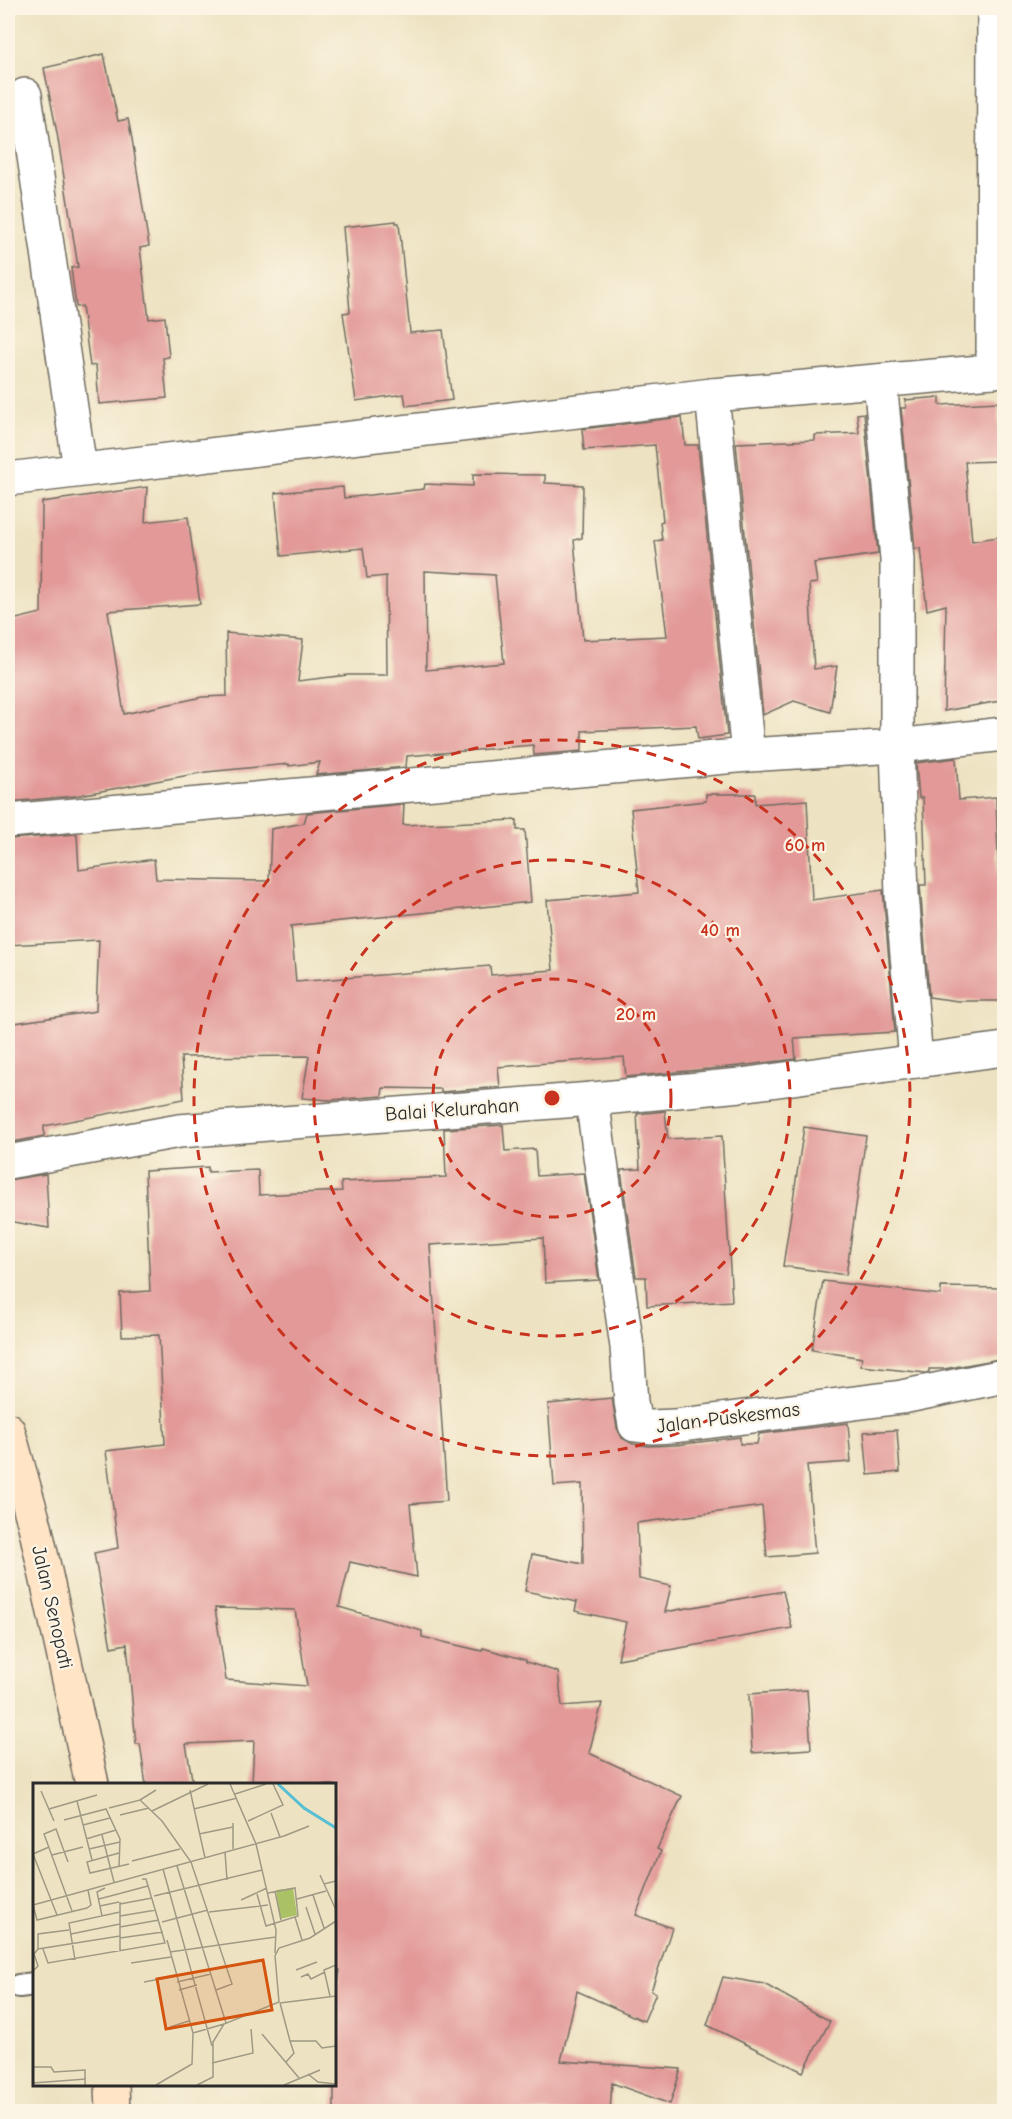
<svg xmlns="http://www.w3.org/2000/svg" width="1012" height="2119" font-family="'Comic Neue',sans-serif">
<rect width="100%" height="100%" fill="#fcf5e5"/>
<filter id="ink" filterUnits="userSpaceOnUse"><feTurbulence type="fractalNoise" baseFrequency=".0167" numOctaves="2"/><feDisplacementMap in="SourceGraphic" scale="12" xChannelSelector="R" yChannelSelector="G"/><feConvolveMatrix kernelMatrix="1 2 1 2 8 2 1 2 1" color-interpolation-filters="sRGB"/></filter>
<filter id="wash" filterUnits="userSpaceOnUse"><feTurbulence type="fractalNoise" baseFrequency=".008" numOctaves="4" result="noise"/><feDisplacementMap in="SourceGraphic" scale="24" xChannelSelector="R" yChannelSelector="G"/><feGaussianBlur stdDeviation="1.35" result="paint"/><feColorMatrix in="noise" values="0 0 0 0 0 0 0 0 0 0 0 0 0 0 0 0 0 1.4 0 .05"/><feComposite in="paint" operator="in"/></filter>
<g filter="url(#wash)">
<rect width="100%" height="100%" fill="#ede2c1"/>
<g id="blocks">
<g fill="#e29997" fill-rule="evenodd">
<polygon points="104,54 118,121 128,119 132,139 149,246 140,248 149,319 165,317 169,357 163,358 167,398 99,404 96,365 90,366 82,306 76,307 71,268 78,267 57,133 44,68"/>
<polygon points="396,221 396,223 399,223 410,333 443,330 452,400 406,406 404,394 356,401 343,313 350,312 343,227"/>
<polygon points="940,397 940,405 998,402 1000,461 965,462 972,541 1005,536 1005,700 944,711 946,605 927,610 920,548 915,549 901,408 906,408 905,400"/>
<polygon points="864,413 878,554 814,563 817,583 809,584 814,669 837,666 830,712 794,701 763,715 736,443 815,440 815,435 859,433 857,414"/>
<path d="M682,417L685,445H698L727,735L698,739L696,726L582,731V751L534,755L533,745L407,756L406,767L316,775L320,762L289,766V764L206,772L74,796L8,802V621L41,613L42,502L147,487L145,522L188,517L200,604L108,611L124,714L202,697L227,696L226,633L303,640L298,681L348,675H387L386,576L367,578L363,548L281,556L275,493L343,487L344,498L424,489L425,484L473,486V474L545,475V483L583,485L582,538L574,540L583,640L667,636L655,541L662,540L660,522L663,521L655,445L584,450L582,429ZM425,571L495,575L504,663L426,670Z"/>
<polygon points="956,758 959,800 996,797 999,889 1005,889 1005,1001 958,1001 929,997 920,885 926,885 923,798 919,798 916,763"/>
<polygon points="706,794 755,794 755,804 807,800 812,900 883,890 895,1032 794,1038 796,1059 739,1066 626,1077 624,1057 498,1067 500,1087 441,1092 441,1089 383,1088 382,1096 330,1100 302,1098 309,1056 181,1057 184,1099 44,1126 44,1136 8,1143 8,1024 96,1011 99,940 8,945 8,839 77,834 79,870 154,859 156,879 269,881 271,829 304,823 307,813 404,804 403,825 517,820 517,830 525,830 531,902 291,926 296,982 490,966 491,975 553,970 547,900 639,892 631,809 706,801"/>
<polygon points="665,1111 668,1139 722,1136 732,1301 647,1306 646,1277 636,1277 621,1170 640,1169 637,1114"/>
<path d="M503,1125L505,1151L535,1149L537,1176L584,1173L599,1280L545,1283L543,1238L430,1245L447,1501L410,1504L417,1577L350,1562L339,1607L422,1631V1637L482,1651L483,1648L526,1660V1662L558,1672L562,1706L602,1703L589,1753L682,1796L657,1849L661,1851L636,1915L672,1928L651,1991L656,1993L644,2021L577,1991L561,2061L681,2069L670,2104L612,2083L610,2112H334V2010L340,1970L334,1969V1785H252L254,1741L186,1744L193,1785H146L140,1744H136L127,1644L111,1647L94,1553L118,1548L106,1451L165,1444L159,1335L122,1336L120,1293L150,1291L145,1171L208,1167V1172L258,1170L259,1195L342,1191L341,1182L446,1177L444,1129ZM215,1608L295,1610L307,1686L226,1680Z"/>
<polygon points="804,1127 866,1136 846,1275 783,1266"/>
<polygon points="46,1174 49,1228 8,1221 8,1180"/>
<polygon points="823,1281 941,1295 941,1287 1005,1288 1005,1358 944,1369 929,1369 929,1372 926,1373 861,1366 862,1358 812,1350"/>
<polygon points="612,1398 617,1428 622,1438 633,1444 649,1446 676,1445 740,1437 740,1444 757,1444 759,1434 848,1423 851,1462 807,1465 815,1553 767,1557 762,1506 637,1523 639,1579 671,1586 665,1612 783,1591 792,1628 618,1659 626,1622 575,1611 577,1602 525,1591 532,1554 583,1564 582,1484 554,1486 548,1404"/>
<polygon points="897,1430 900,1472 868,1475 864,1432"/>
<polygon points="807,1690 811,1749 752,1753 749,1694"/>
<polygon points="723,1977 764,1984 830,2021 803,2072 707,2025"/>
</g>
</g>
</g>
<g filter="url(#ink)">
<use href="#blocks" fill-opacity="0" stroke="#6f6b60" stroke-width="1.5"/>
<g fill="none" stroke-linecap="round" stroke-linejoin="round">
<defs>
<polyline id="lane" points="19,1986 34,1984"/>
<g id="street">
<polyline points="25,95 80,469"/>
<polyline points="993,371 994,8"/>
<polyline points="880,381 897,559 897,746 902,895 916,1061"/>
<polyline points="712,395 748,755"/>
<polyline points="8,479 712,395 1004,370"/>
<polyline points="8,821 748,755 897,746 1004,734"/>
<polyline points="592,1099 627,1347 631,1402 635,1425 651,1427 674,1426 902,1397 1004,1376"/>
<polyline points="8,1162 179,1131 592,1099 741,1085 1004,1049"/>
</g>
<g id="secondary">
<polyline points="8,1430 35,1526 92,1784"/>
<polyline points="112,2084 113,2112"/>
</g>
</defs>
<use href="#lane" stroke="#6f6b60" stroke-width="26"/>
<use href="#street" stroke="#6f6b60" stroke-width="36"/>
<use href="#secondary" stroke="#6f6b60" stroke-width="36"/>
<use href="#lane" stroke="#fff" stroke-width="22"/>
<use href="#street" stroke="#fff" stroke-width="33"/>
<use href="#secondary" stroke="#ffe4c6" stroke-width="33"/>
</g>
</g>
<g fill="none" stroke="#c8321e" stroke-width="3" stroke-dasharray="10 8">
<circle cx="552" cy="1098" r="119"/>
<circle cx="552" cy="1098" r="238"/>
<circle cx="552" cy="1098" r="358"/>
</g>
<g text-anchor="middle" stroke-width="4.5" stroke-linejoin="round" paint-order="stroke">
<g font-size="20" fill="#2b2b2b" stroke="#fcf5e5">
<text transform="translate(452 1109) rotate(-4)" y="7">Balai Kelurahan</text>
<text transform="translate(728 1417) rotate(-7)" y="7">Jalan Puskesmas</text>
<text transform="translate(53 1607) rotate(77)" y="7">Jalan Senopati</text>
</g>
</g>
<g transform="translate(33 1783)">
<rect width="303" height="303" fill="#ede2c1"/>
<path d="M260,105L264,132L247,136L243,107Z" fill="#abc165"/>
<path fill="none" stroke="#57bfd4" stroke-width="3" d="M245,1L271,25L303,45"/>
<path fill="none" stroke="#9f9985" stroke-width="1.5" d="M197,1L223,61L243,147L242,170M157,7L172,75M8,8L21,38M202,11L233,1M107,17L123,7M44,18L59,77M76,25L107,17L129,38L158,79L199,201L183,207M16,26L64,12M161,26L204,15M119,28L175,1M238,30L247,54M87,32L116,25M31,37L73,26L87,56L86,84M215,38L250,22L240,1M200,40V66M50,42L77,35M166,51L200,44M69,52L81,99M53,56L83,47M16,64L0,71L24,132M56,66L87,59M192,69L194,97M86,70L54,79L57,90L96,81M19,72L50,64M99,78L147,66M35,79L23,46L11,51L39,128M144,83L193,240M130,86L179,263M287,92L303,127M291,101L303,98V90M242,108L248,137M224,111L233,143L265,133L262,105L235,110M280,112L291,145M121,113L229,87M66,116L115,103M264,116L293,108M208,117L234,105M87,119V168M87,121L119,115M0,122L251,53L276,43M0,122L4,137L54,125L58,122L55,107M67,123L86,119M273,124L282,151M176,129L235,122M69,133L64,109L72,105M87,133L123,127M262,134L269,157M129,139L175,127M87,144L126,137M38,151L87,141M87,155L130,149M134,157L160,250L191,241M5,166V151L36,147M10,166L15,180L132,160L113,96H109M137,169L243,154M42,177L36,140L87,129M98,180L138,174M263,187L284,179M0,188L5,183L1,171L5,166L87,153M268,194L275,191L278,196L292,189M111,199L143,193M144,199L178,191M146,207L164,202M297,213L291,187L303,182M247,220L257,258H283L289,265L303,263M247,220L303,213M137,244L156,238M229,251L266,295M253,279L261,270L257,258M179,280L220,270L218,246M0,284H18L21,289L52,287V302M275,291L285,299L303,301M0,300L53,296M123,302L159,281L160,250M164,302L180,294V259L191,241L246,219L242,173L246,165L277,155L303,138M251,302L287,287"/>
<path fill="#d5540f" fill-opacity="0.15" stroke="#d5540f" stroke-width="3" d="M230,177L239,227L133,246L124,196Z"/>
<rect width="303" height="303" fill="none" stroke="#2b2b2b" stroke-width="3"/>
</g>
<circle cx="552" cy="1098" r="9" fill="#c8321e" stroke="#fcf5e5" stroke-width="3"/>
<g font-size="18" text-anchor="middle" font-weight="bold" fill="#c8321e" stroke="#fcf5e5" stroke-width="4.5" stroke-linejoin="round" paint-order="stroke">
<text x="805" y="851">60 m</text>
<text x="720" y="936">40 m</text>
<text x="636" y="1020">20 m</text>
</g>
<rect width="1012" height="2119" fill="none" stroke="#fcf5e5" stroke-width="30"/>
</svg>
